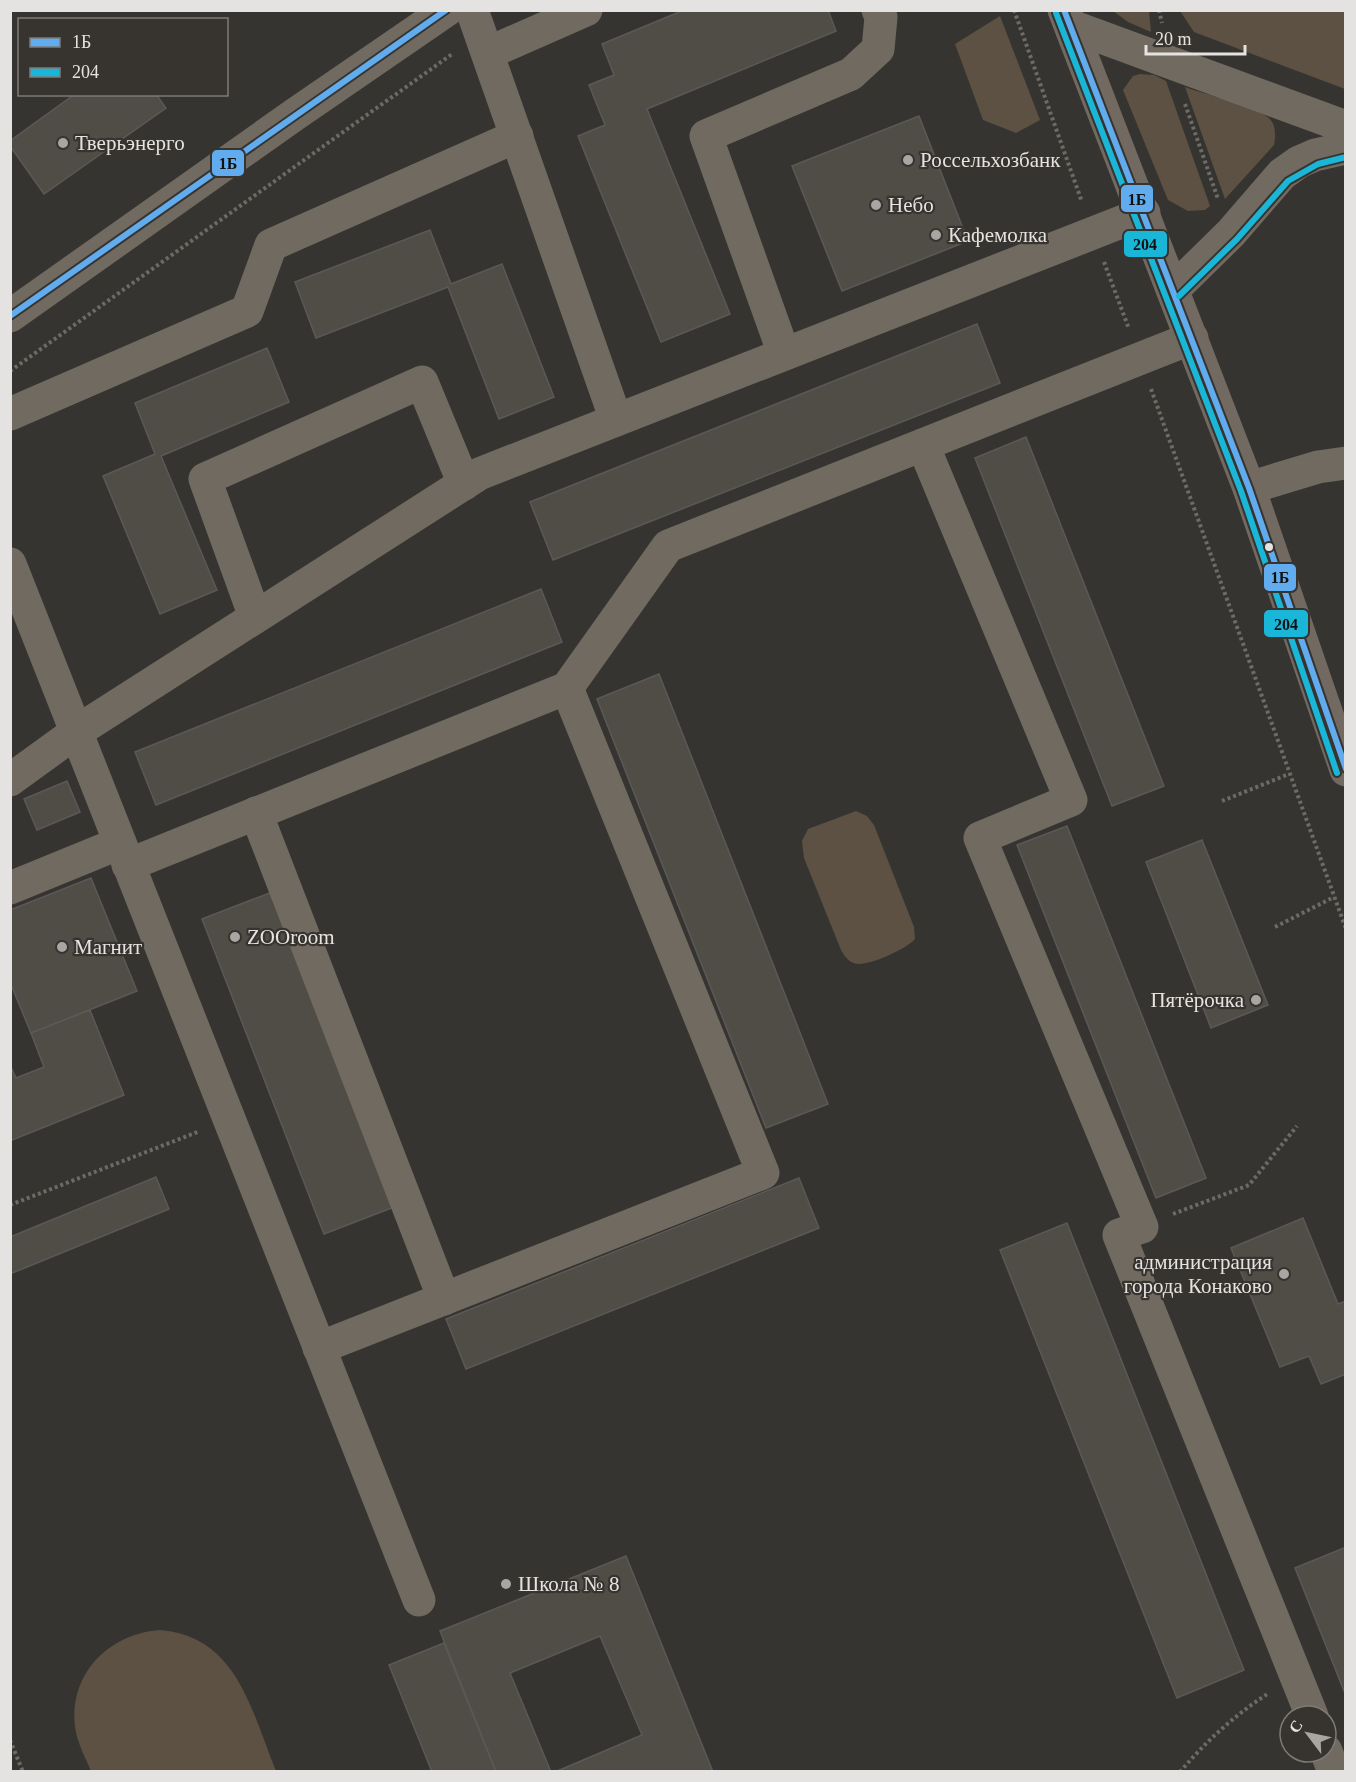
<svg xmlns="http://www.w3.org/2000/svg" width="1356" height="1782" font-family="'Times New Roman',serif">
<rect width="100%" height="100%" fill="#363431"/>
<g fill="#5c5142">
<polygon points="1113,11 1149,11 1151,32 1128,22"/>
<polygon points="1180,11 1345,11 1345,89 1194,32"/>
<polygon points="1000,16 1040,120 1016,133 983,120 955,44"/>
<polygon points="1140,74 1154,75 1166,81 1210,206 1205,210 1188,211 1168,200 1123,90 1133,76"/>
<path d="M1185,87C1204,94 1256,107 1269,118C1276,125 1276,136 1274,145L1225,199Z"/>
<path d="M856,811L867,816L874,825L914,927L915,939C906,949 873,964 859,964C850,964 845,957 841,950L804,858L802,841L808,829Z"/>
<path d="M160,1630C237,1636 251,1710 276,1771H91C85,1757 77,1742 75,1727C69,1674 108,1634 160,1630Z"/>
</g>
<g fill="#504d47" stroke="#5b5957" stroke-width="1.5">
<polygon points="684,10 828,10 836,31 647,109 730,314 661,342 578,136 605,125 589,85 614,75 602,44"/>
<polygon points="75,94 156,94 166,108 44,194 10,146 10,141"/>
<polygon points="919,116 968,241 842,291 792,166"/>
<polygon points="430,230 451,284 502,264 554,397 499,419 448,287 316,338 295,282"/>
<polygon points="977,324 1000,383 553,560 530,502"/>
<polygon points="267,348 289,402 161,456 217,590 160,614 103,476 155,454 135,403"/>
<polygon points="1026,437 1164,786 1112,806 975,458"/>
<polygon points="541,589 562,642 156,805 135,752"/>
<polygon points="659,674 828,1104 766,1128 597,699"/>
<polygon points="67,781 80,812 37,830 24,799"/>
<polygon points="1067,826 1206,1178 1156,1198 1017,845"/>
<polygon points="1202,840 1268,1005 1211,1028 1146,862"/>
<polygon points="91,878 137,991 31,1033 10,982 10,910"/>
<polygon points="272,892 394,1207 324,1234 202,919"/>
<polygon points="90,1010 124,1095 10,1141 10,1065 16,1078 44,1067 31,1033"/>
<polygon points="156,1177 169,1209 10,1274 10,1237"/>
<polygon points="799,1178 819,1228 466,1369 446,1319"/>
<polygon points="1303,1218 1338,1304 1346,1301 1346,1374 1321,1384 1309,1356 1280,1367 1231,1248"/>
<polygon points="1067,1223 1244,1670 1177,1698 1000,1250"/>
<polygon points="1346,1547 1346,1696 1295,1568"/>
<polygon points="626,1556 713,1772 555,1772 642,1735 600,1636 510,1673 551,1772 496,1772 440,1631"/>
<polygon points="444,1643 496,1772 432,1772 389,1665"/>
</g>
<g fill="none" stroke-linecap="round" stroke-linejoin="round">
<g stroke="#6e6a65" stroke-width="4" stroke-dasharray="3 3" stroke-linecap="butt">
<polyline points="1014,10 1082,202"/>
<polyline points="1159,10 1162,23"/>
<polyline points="1185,104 1218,199"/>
<polyline points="1104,262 1129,329"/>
<polyline points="10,371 452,54"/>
<polyline points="1151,389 1346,929"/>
<polyline points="1222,801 1289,774"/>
<polyline points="1275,927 1334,897"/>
<polyline points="10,1205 200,1131"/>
<polyline points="1173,1214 1249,1185 1297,1126"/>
<polyline points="10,1740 23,1772"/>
<path d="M1180,1772C1205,1742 1236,1714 1269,1693"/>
</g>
<g stroke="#716a61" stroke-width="33">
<polyline points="472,10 616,420"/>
<polyline points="1071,26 1346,127"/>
<polyline points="488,53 586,10"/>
<polyline points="1173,290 1231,233 1282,174 1299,162 1315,155 1346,148"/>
<polyline points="10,316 294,115 447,10"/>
<polyline points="784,354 706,136 851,74 878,49 881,17 878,10"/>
<polyline points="10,414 247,311 271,245 517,136"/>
<polyline points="923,445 1071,800 980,838 1142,1227 1119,1235 1312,1716"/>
<polyline points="1249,488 1318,467 1346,463"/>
<polyline points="10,564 419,1600"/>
<polyline points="255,617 205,479 422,382 464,484"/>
<polyline points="10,780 76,732 479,474 1144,213"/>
<polyline points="256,813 444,1299"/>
<polyline points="128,865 567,688 668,546 1192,338"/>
<polyline points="10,888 120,843"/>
<polyline points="319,1348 763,1173 567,688"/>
<polyline points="1326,1751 1334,1772"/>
</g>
<polyline stroke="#726a61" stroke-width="33" points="1064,10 1249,488 1346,770"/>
<defs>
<g id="bus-1">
<polyline points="1064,10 1249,488 1346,769"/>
<polyline points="10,316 446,10"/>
</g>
<g id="bus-2">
<polyline points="1056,13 1241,491 1337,773"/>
<polyline points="1179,296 1237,239 1288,181 1318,164 1346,157"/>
</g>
</defs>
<use href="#bus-1" stroke="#373430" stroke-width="10"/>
<use href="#bus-2" stroke="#373430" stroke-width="10"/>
<use href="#bus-1" stroke="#60acee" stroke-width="6"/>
<use href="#bus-2" stroke="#1ab6d8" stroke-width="6"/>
</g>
<g fill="#a8a6a3" stroke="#373430" stroke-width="2">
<circle cx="63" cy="143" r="6"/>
<circle cx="908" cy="160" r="6"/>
<circle cx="876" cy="205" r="6"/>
<circle cx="936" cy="235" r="6"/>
<circle cx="235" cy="937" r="6"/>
<circle cx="62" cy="947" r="6"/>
<circle cx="1256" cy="1000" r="6"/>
<circle cx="1284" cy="1274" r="6"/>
<circle cx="506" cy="1584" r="6"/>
</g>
<circle fill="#e5e3e1" stroke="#373430" stroke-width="2" cx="1269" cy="547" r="5"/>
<g text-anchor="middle" stroke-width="4.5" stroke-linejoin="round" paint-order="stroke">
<g font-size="21" fill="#e5e3e1" stroke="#373430" text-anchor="start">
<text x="75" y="150">Тверьэнерго</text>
<text x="920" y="167">Россельхозбанк</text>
<text x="888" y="212">Небо</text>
<text x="948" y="242">Кафемолка</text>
<text x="247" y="944">ZOOroom</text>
<text x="74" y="954">Магнит</text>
<text x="1244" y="1007" text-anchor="end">Пятёрочка</text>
<text x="1272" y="1269" text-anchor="end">администрация<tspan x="1272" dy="24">города Конаково</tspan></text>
<text x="518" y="1591">Школа № 8</text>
</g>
</g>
<g stroke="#373430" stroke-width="2">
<rect x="211" y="149" width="34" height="28" rx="6" fill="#60acee"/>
<rect x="1120" y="184" width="34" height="29" rx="6" fill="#60acee"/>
<rect x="1123" y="230" width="45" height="28" rx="6" fill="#1ab6d8"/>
<rect x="1263" y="563" width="34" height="29" rx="6" fill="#60acee"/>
<rect x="1263" y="609" width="46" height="29" rx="6" fill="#1ab6d8"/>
</g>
<g font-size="16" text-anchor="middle" font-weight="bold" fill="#111">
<text x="228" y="169">1Б</text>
<text x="1137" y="205">1Б</text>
<text x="1145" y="250">204</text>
<text x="1280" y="583">1Б</text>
<text x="1286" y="630">204</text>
</g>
<rect width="1356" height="1782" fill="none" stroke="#e5e3e1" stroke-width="24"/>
<rect x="18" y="18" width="210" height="78" fill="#373430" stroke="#7d7a77" stroke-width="1.5"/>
<rect x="30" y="38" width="30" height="9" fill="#60acee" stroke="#7d7a77" stroke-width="1.5"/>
<text x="72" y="48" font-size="18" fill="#e5e3e1">1Б</text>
<rect x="30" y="68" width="30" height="9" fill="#1ab6d8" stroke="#7d7a77" stroke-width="1.5"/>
<text x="72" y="78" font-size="18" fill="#e5e3e1">204</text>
<g transform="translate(1308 1734) rotate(302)"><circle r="28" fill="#373430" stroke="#7d7a77" stroke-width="1.5"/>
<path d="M0-4.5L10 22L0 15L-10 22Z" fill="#a8a6a3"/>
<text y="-9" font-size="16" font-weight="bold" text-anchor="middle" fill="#e5e3e1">С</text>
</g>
<path d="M1146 45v9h99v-9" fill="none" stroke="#e5e3e1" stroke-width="3"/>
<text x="1155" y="45" font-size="18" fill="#e5e3e1" stroke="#373430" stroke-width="4.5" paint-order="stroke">20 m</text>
</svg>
